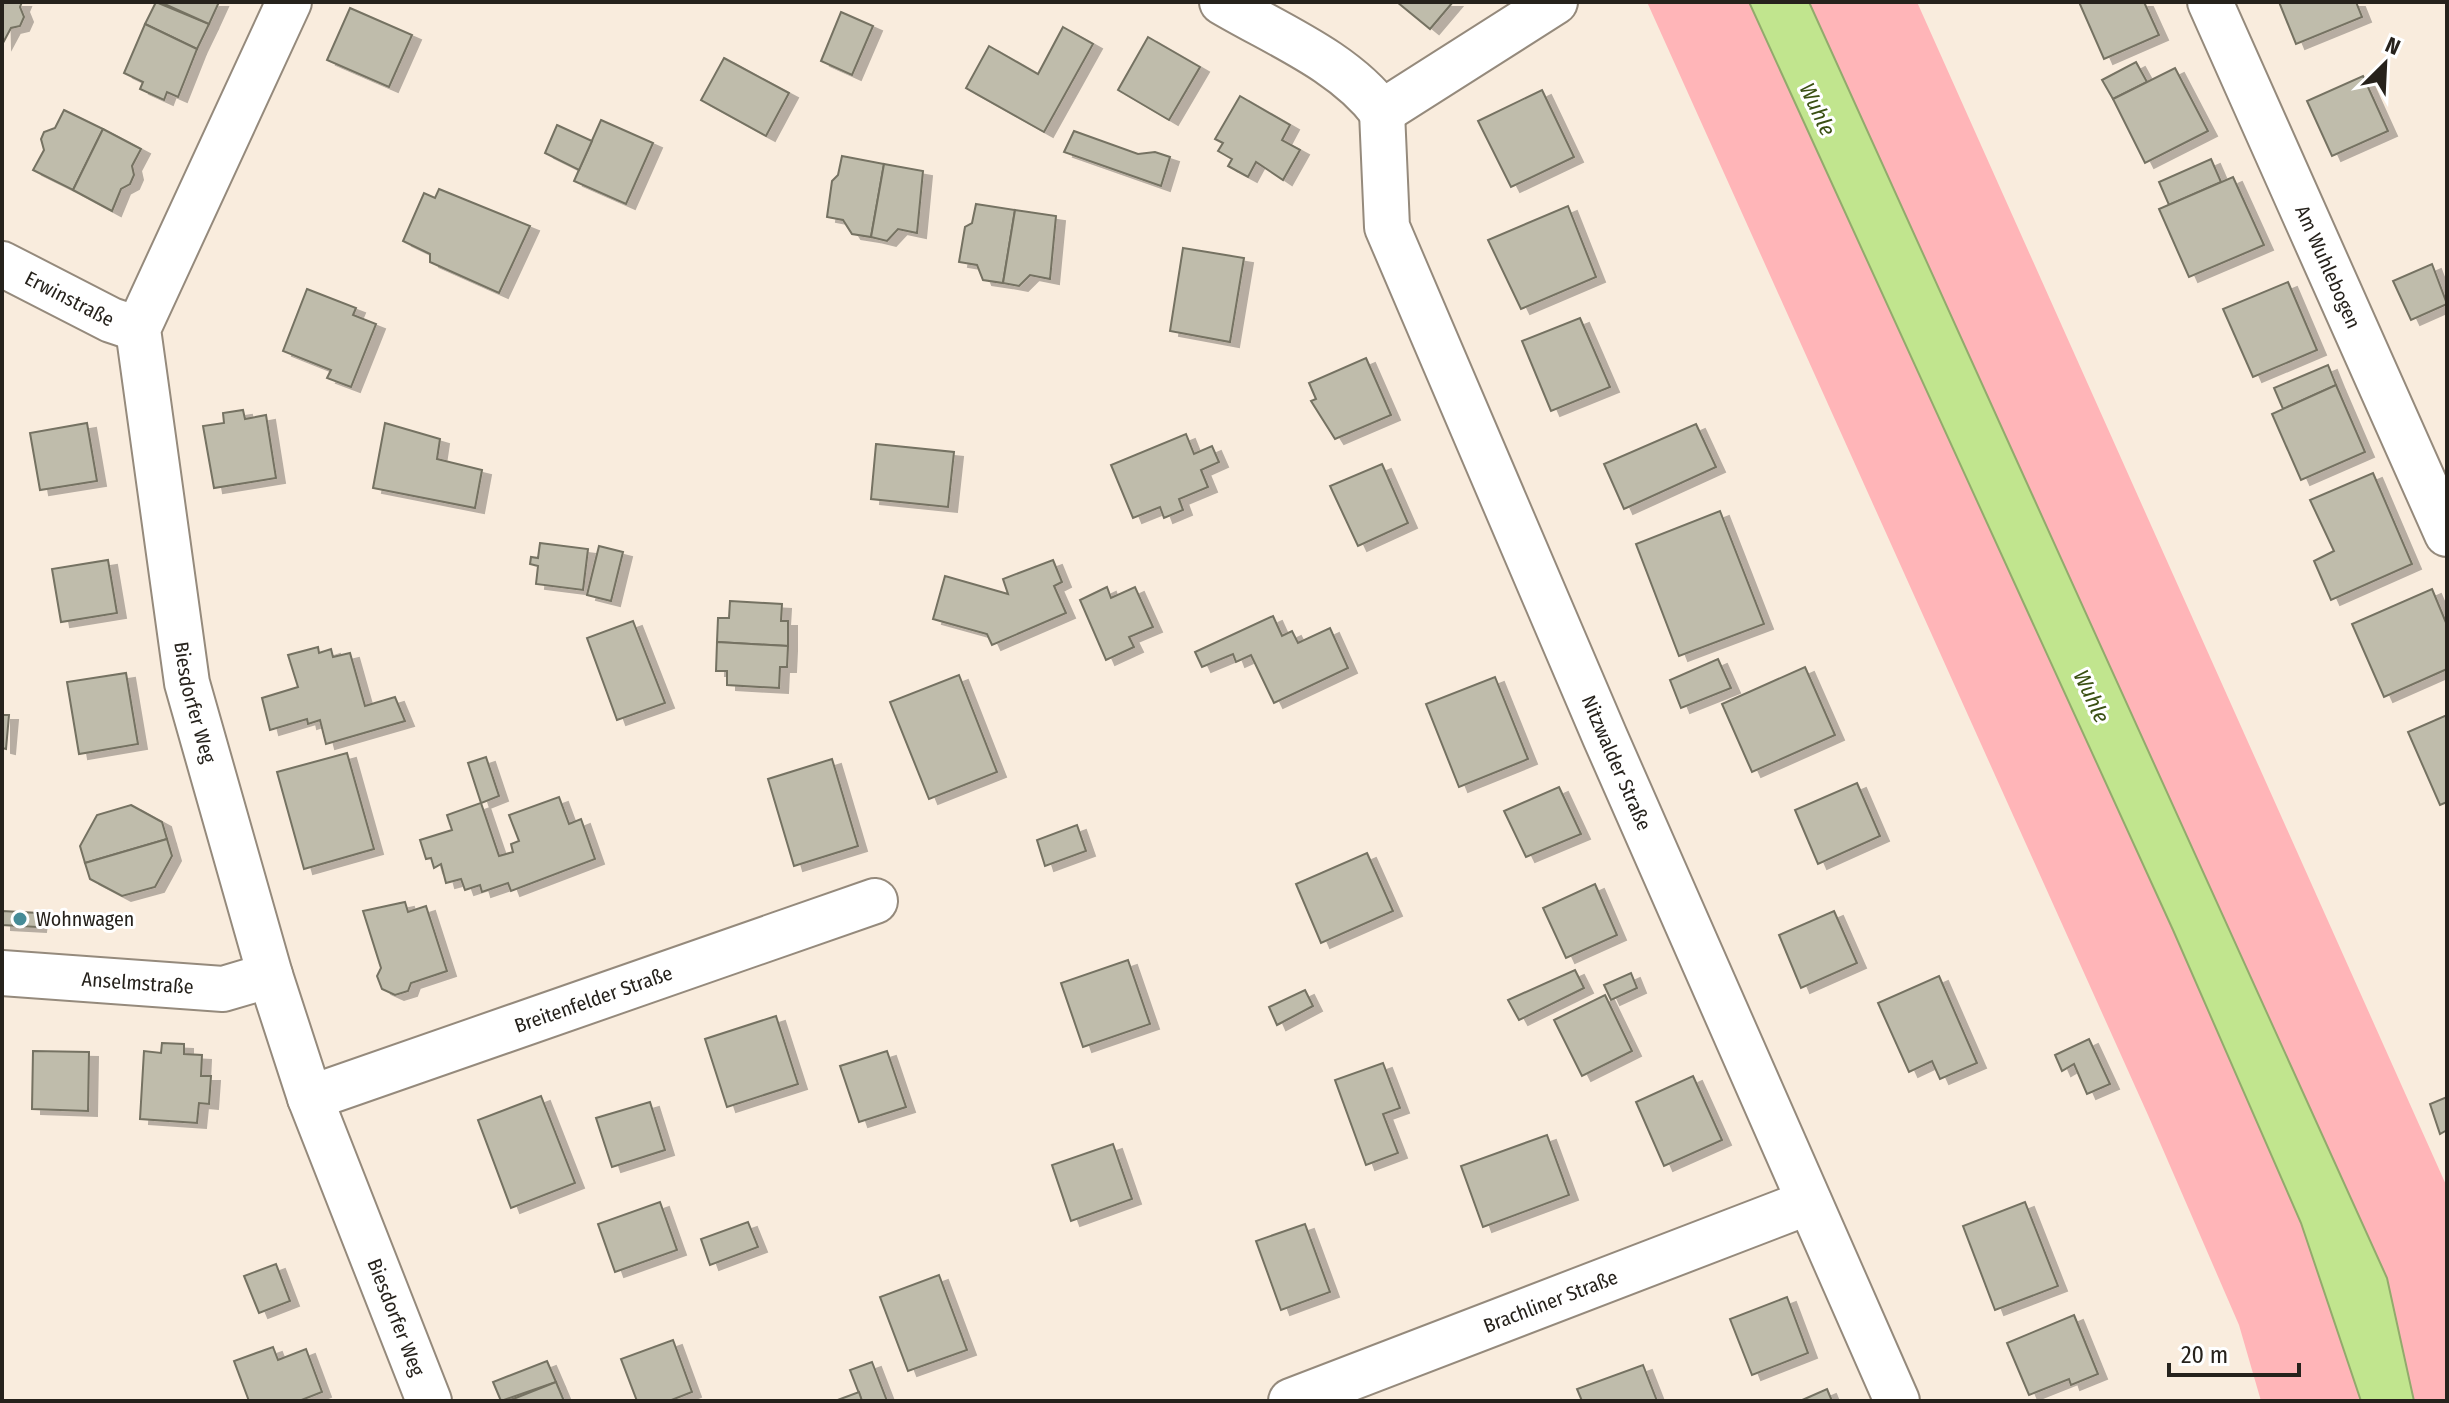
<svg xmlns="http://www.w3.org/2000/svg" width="2449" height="1403" font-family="'Fira Sans Condensed',sans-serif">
<defs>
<filter id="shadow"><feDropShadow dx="9" dy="5" stdDeviation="0" flood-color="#0004"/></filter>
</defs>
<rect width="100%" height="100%" fill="#f9ecdd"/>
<g fill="#ffb5b8">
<polygon points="1647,2 1749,2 2173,930 2301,1223 2361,1401 2261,1401 2239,1325 2148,1115"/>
<polygon points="1809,2 1917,2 2447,1187 2447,1401 2414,1401 2387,1278"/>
</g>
<polygon fill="#c1e58e" stroke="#92aa6c" stroke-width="2" points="1749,2 1809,2 2387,1278 2414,1401 2361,1401 2301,1223 2173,930"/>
<g fill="#bfbcab" stroke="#757262" stroke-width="2" filter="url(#shadow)">
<polygon points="2,2 22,2 20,7 24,17 20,26 11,28 3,43"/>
<polygon points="156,2 209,24 197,49 145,24"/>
<polygon points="160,2 219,2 209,24"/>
<polygon points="1397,2 1453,2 1430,29"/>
<polygon points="2079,2 2144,2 2159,35 2104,59"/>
<polygon points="2279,2 2356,2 2362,17 2296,44"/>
<polygon points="350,8 412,35 389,87 327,60"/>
<polygon points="841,12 873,26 852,75 821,61"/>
<polygon points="145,24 197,49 178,97 167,92 164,100 140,89 143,82 124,73"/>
<polygon points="1063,27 1093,44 1044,132 966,88 989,46 1038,74"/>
<polygon points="1148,37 1200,67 1169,120 1118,90"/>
<polygon points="724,58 789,93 766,136 701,100"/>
<polygon points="2136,62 2147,82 2113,99 2102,80"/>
<polygon points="2175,68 2208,131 2145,163 2113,99"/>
<polygon points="2363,76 2388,131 2332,156 2307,101"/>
<polygon points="1542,90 1574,157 1511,187 1478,121"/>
<polygon points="1240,96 1290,125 1282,140 1300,150 1283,180 1256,162 1248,177 1228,166 1232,159 1218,151 1223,143 1215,139"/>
<polygon points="64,110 103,129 73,190 33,170 44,150 41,139 44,132 55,128"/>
<polygon points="601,120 653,143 626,204 574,181"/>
<polygon points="557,125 592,141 579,170 545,153"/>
<polygon points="103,129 141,149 132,166 134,175 130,184 121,189 112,211 73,190"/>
<polygon points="1074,131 1138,154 1155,152 1170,157 1161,186 1064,152"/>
<polygon points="842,156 884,164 871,237 852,234 843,220 827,217 832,181 838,175"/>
<polygon points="2211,159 2221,182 2169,205 2159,182"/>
<polygon points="884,164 923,171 917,233 898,229 887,241 871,237"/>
<polygon points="2233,177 2264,245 2189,277 2159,209"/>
<polygon points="439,189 530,226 499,293 430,262 430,254 403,241 424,193 435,198"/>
<polygon points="976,204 1015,210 1003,283 983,280 977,265 959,262 965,227 972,223"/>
<polygon points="1568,206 1596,277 1521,309 1488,240"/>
<polygon points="1015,210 1056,216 1050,279 1030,275 1019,286 1003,283"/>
<polygon points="1183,248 1244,258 1230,342 1170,331"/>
<polygon points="2432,264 2447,304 2411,320 2393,281"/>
<polygon points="2288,282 2317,350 2253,377 2223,309"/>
<polygon points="307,289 356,308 353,315 376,324 351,387 327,378 331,370 283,351"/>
<polygon points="1580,318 1610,387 1551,411 1522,341"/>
<polygon points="1366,358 1391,415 1335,439 1311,401 1316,399 1309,383"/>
<polygon points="2328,365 2336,385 2283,409 2274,388"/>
<polygon points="2336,385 2365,452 2301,480 2272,414"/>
<polygon points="243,410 245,419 266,415 276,478 214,488 203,426 224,423 223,413"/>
<polygon points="87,423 97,481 40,490 30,433"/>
<polygon points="385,423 440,439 437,459 482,470 475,508 373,488"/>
<polygon points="1696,424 1716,467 1624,509 1604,464"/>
<polygon points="1186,434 1194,454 1212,446 1219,462 1201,470 1208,487 1179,499 1183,510 1164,518 1160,507 1133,518 1111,465"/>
<polygon points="876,444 954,452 948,507 871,499"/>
<polygon points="1382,464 1408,523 1358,546 1330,486"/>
<polygon points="2373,473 2412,564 2331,600 2314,561 2334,551 2310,500"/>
<polygon points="1720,511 1764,624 1679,656 1636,544"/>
<polygon points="540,543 588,549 583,590 536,584 538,566 530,564 531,557 538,558"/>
<polygon points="599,546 623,552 611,601 587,595"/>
<polygon points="108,560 117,613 61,622 52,569"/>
<polygon points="1053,560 1062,582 1054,586 1066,613 992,645 987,634 933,619 945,576 1008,594 1003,579"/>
<polygon points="1107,587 1111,598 1135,587 1153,627 1129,637 1134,647 1106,660 1080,600"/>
<polygon points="2432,589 2447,625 2447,669 2384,697 2352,624"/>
<polygon points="730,601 782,604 781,621 788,621 788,646 717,642 718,618 729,618"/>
<polygon points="1273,616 1282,636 1292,631 1298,643 1330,628 1348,668 1274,703 1251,655 1236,662 1233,654 1202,667 1195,652"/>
<polygon points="633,621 665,703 617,720 587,638"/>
<polygon points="717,642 788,646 787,667 780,667 779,688 727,685 727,671 716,671"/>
<polygon points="318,647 319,653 331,649 333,657 350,653 365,706 395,697 405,721 326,744 320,720 308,724 307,719 270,730 262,698 298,687 288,655"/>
<polygon points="1718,659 1731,688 1681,708 1670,680"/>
<polygon points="1805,667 1835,735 1752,772 1722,704"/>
<polygon points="126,673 138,744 79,754 67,682"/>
<polygon points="959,675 997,772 929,799 890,702"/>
<polygon points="1495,677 1528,759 1459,787 1426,704"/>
<polygon points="2,715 9,715 6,749 2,748"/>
<polygon points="2447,715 2447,802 2440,805 2408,732"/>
<polygon points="347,753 374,849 304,869 277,772"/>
<polygon points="486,757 499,796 481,803 499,856 513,852 511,844 519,841 509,815 559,797 569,824 581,819 595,859 511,891 508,883 482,892 480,885 465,890 461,879 446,883 441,864 434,868 431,858 426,859 420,840 452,830 447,815 481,803 468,763"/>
<polygon points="832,759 858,846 794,866 768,779"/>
<polygon points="1857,783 1880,836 1818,864 1795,810"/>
<polygon points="1559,787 1581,834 1526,857 1504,811"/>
<polygon points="131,805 162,822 167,839 85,863 80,846 97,815"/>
<polygon points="1077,825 1086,851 1045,866 1037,840"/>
<polygon points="167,839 172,856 155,887 122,896 90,879 85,863"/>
<polygon points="1367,853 1393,911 1321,943 1296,884"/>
<polygon points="1595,884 1617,935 1566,958 1543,908"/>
<polygon points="405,902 408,912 426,906 447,971 411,983 408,991 395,995 382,989 377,976 381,968 363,911"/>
<polygon points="2,911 39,913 37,927 2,925"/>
<polygon points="1834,911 1857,963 1801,988 1779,935"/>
<polygon points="1128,960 1150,1024 1083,1047 1061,983"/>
<polygon points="1575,970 1584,988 1519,1020 1508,1000"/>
<polygon points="1631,973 1637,988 1611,1000 1604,985"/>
<polygon points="1939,976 1977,1063 1940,1079 1932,1061 1909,1072 1878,1003"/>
<polygon points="1305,990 1313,1006 1277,1025 1269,1007"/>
<polygon points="1605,995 1632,1051 1582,1076 1554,1020"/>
<polygon points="776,1016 798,1084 727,1107 705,1039"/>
<polygon points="2089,1039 2110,1084 2087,1094 2074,1064 2062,1071 2055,1055"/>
<polygon points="162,1043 184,1044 184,1054 202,1055 201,1076 211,1076 209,1104 199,1103 197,1123 140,1119 144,1051 161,1053"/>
<polygon points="33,1051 89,1052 88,1111 32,1109"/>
<polygon points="887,1051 906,1107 859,1122 840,1066"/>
<polygon points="1383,1063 1400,1108 1383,1114 1398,1153 1366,1165 1335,1080"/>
<polygon points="1693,1076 1722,1140 1664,1166 1636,1102"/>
<polygon points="541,1096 575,1183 511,1208 478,1120"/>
<polygon points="2447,1097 2447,1130 2440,1134 2430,1104"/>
<polygon points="650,1102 665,1150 612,1167 596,1118"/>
<polygon points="1547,1135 1569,1195 1483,1227 1461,1166"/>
<polygon points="1113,1144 1132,1199 1071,1221 1052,1165"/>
<polygon points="660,1202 677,1250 615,1272 598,1224"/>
<polygon points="2025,1202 2058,1286 1995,1310 1963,1226"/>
<polygon points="748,1222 758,1247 710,1265 701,1239"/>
<polygon points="1305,1224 1330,1292 1281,1310 1256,1241"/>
<polygon points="276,1264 290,1301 259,1313 244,1276"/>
<polygon points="939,1275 967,1350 908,1371 880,1297"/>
<polygon points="1787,1297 1808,1353 1752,1375 1730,1319"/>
<polygon points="2074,1315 2098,1374 2071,1385 2069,1379 2029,1395 2007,1343"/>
<polygon points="673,1340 692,1392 669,1401 637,1401 621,1359"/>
<polygon points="273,1347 278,1360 306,1349 322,1392 299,1401 249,1401 234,1361"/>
<polygon points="547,1361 556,1382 501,1401 493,1382"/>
<polygon points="872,1362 887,1401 862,1401 850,1370"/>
<polygon points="1643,1365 1657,1401 1582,1401 1577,1389"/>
<polygon points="556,1382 564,1401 508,1401"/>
<polygon points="1827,1389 1832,1401 1800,1401"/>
<polygon points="859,1392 862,1401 835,1401"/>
</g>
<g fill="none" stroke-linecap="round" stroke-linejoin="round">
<defs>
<g id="minor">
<path id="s1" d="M289,2L138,329L187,683L270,975L310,1098L429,1401"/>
<path d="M1222,2C1276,34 1344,61 1382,112"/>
<path id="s2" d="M2210,2L2447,534"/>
<path id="s3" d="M1382,112L1387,227L1605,737L1897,1401"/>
<polyline points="1382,112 1555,2"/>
<path id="s4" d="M2,264L111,320L138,329"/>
<path id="s5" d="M2,973L223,989L270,975"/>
<path id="s6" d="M310,1098L875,901"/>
<path id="s7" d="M1291,1401L1809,1202"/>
</g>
</defs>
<use href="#minor" stroke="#958a7c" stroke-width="48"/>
<use href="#minor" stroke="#fff" stroke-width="44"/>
</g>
<circle fill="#468b97" stroke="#fff" stroke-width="3" cx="20" cy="919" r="8"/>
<g text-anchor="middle" stroke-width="6" stroke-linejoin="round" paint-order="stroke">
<g font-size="20" fill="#26221c" stroke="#fff">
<text dy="7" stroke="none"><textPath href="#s2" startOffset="290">Am Wuhlebogen</textPath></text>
<text dy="7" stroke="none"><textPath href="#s4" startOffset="76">Erwinstraße</textPath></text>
<text dy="7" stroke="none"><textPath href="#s1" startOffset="738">Biesdorfer Weg</textPath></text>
<text dy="7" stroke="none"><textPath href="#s3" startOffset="698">Nitzwalder Straße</textPath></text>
<text dy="7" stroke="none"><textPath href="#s5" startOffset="136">Anselmstraße</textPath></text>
<text dy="7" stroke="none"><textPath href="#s6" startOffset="300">Breitenfelder Straße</textPath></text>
<text dy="7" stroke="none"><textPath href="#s7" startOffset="278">Brachliner Straße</textPath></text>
<text dy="7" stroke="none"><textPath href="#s1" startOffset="1386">Biesdorfer Weg</textPath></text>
</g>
<g font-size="20" fill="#26221c" stroke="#fff" text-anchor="start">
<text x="36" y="926">Wohnwagen</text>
</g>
<g font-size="22" font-style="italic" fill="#3a5013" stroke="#fff">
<text transform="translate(1818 109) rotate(65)" y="8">Wuhle</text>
<text transform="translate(2092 696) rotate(65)" y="8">Wuhle</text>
</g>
</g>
<rect width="2449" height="1403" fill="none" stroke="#26221c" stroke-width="8"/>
<g transform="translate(2385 64) rotate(24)" stroke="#ffffff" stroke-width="6" paint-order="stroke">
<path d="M0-6L14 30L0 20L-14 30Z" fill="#26221c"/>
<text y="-12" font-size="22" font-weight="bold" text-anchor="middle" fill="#26221c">N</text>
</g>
<path d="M2169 1363v12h130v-12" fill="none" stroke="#26221c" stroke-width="4"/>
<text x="2181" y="1363" font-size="24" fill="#26221c" stroke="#ffffff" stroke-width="6" paint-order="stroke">20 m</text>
</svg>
